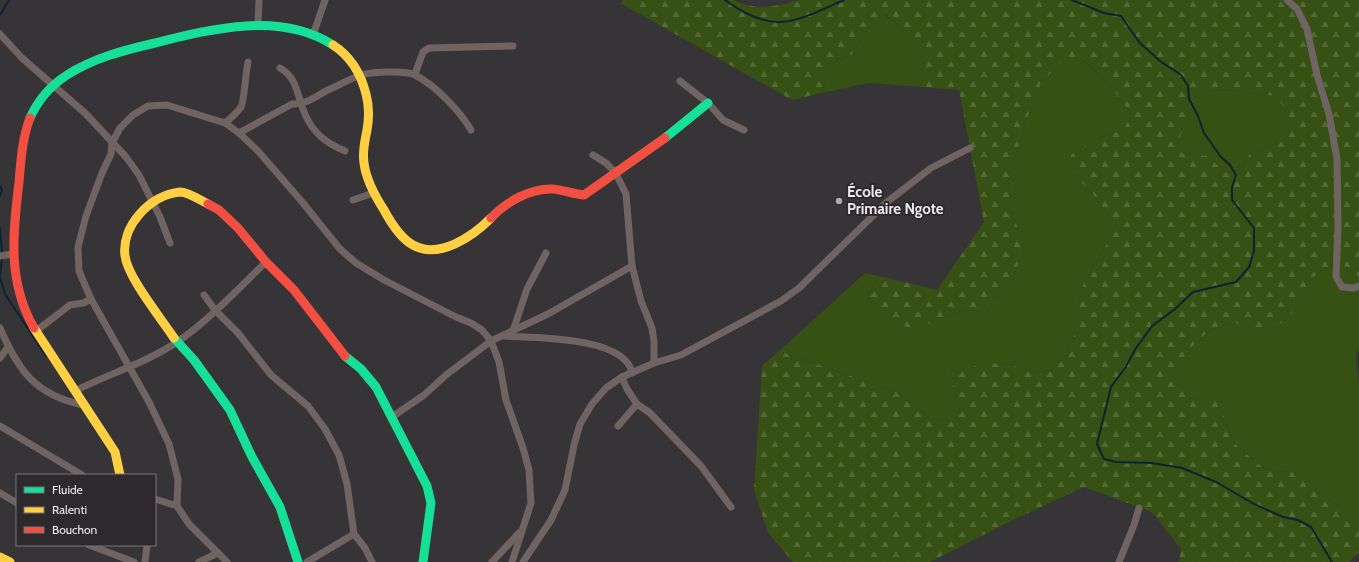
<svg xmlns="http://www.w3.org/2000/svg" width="1359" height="562" font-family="Cabin,sans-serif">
<defs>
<pattern id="forest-firs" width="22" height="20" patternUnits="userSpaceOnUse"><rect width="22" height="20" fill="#375013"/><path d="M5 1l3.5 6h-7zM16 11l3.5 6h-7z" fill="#546936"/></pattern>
</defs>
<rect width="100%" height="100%" fill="#363437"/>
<g fill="#375013">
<polygon points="884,14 911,36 924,58 921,87 869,83 822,93 830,66 852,54 869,27"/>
<polygon points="1083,60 1106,81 1132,114 1123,130 1097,139 1069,169 1093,194 1117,227 1084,282 1077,311 1073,340 1053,370 1034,372 1003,363 951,372 954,391 960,412 950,421 929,419 905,395 779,351 865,273 879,276 867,298 942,319 963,310 985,312 1009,288 1024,250 1014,216 1008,181 1026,121 1041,83 1061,61"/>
<path d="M1242,90L1255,94L1275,96C1289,112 1294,121 1285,141L1250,153L1237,175L1225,173L1207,156L1183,154L1178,143L1194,98L1203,91Z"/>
<path d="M1339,262L1359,277V348L1356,357L1359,383V519L1327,498L1300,475L1289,471L1276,472L1265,469L1254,461L1236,445L1230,435L1222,410L1203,397L1190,399C1184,393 1179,386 1178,377C1177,355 1210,324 1231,323C1244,323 1256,330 1267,334C1279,326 1296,311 1304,299C1306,296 1306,291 1308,287C1314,273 1325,267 1339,262Z"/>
</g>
<path fill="url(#forest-firs)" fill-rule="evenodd" d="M622,0H734C757,12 776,6 800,0H1359V277L1339,262C1325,267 1314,273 1308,287C1306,291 1306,296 1304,299C1296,311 1279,326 1267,334C1256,330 1244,323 1231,323C1210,324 1177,355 1178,377C1179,386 1184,392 1190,399L1203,397L1214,399L1222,410L1230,435L1236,445L1254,461L1265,469L1276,472L1289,471L1300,475L1327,498L1359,519V552L1349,562H1179L1181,549L1152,512L1084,487L1009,522L930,562H793L768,533L754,490L762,366L779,351L905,395L929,419L949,421L960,412L954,391L951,372L977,366L1003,363L1034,372L1053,370L1073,340L1077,311L1084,282L1117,227L1093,194L1069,169L1071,155L1097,139L1123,130L1132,114L1106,81L1084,60L1061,62L1041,83L1026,121L1008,181L1014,216L1024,250L1009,288L985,312L963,310L942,319L911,329L879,316L867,298L879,276L937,290L984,222L959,90L921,87L924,58L911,36L885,14L869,27L852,54L830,66L822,93L792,100L622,4ZM1242,90L1255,94L1275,96C1289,112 1294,121 1285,141L1250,153L1237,175L1225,172L1207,156L1183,154L1178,143L1194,98L1203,91Z"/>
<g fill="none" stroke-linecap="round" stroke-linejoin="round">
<g stroke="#0c2432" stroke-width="2">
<path d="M725,0C774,36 794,22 844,0"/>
<polyline points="1072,0 1104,13 1121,16 1139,42 1160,61 1181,75 1188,86 1189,99 1198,116 1204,133 1221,157 1230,165 1236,175 1232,187 1232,200 1254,228 1254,251 1249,267 1236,282 1193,292 1175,309 1152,326 1136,348 1125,368 1111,387 1097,444 1104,459 1116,462 1152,463 1182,468 1216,482 1254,504 1283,517 1298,520 1311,527 1332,562"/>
<polyline points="0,15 9,0"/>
<polyline points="0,186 2,190 0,196"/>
<polyline points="0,228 2,253"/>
<polyline points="2,258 0,277 5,294 46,356"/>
</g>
<g stroke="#6f6462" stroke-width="7">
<polyline points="1287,0 1297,9 1307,29 1317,75 1329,114 1337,159 1338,227 1336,277 1342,287 1354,288 1359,286"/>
<polyline points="258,26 259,0"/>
<polyline points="0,34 22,58 86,114 126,157 139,175 160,217 170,243"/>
<polyline points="313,35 325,0"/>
<path d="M280,68C298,78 297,97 305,114C313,133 326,143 345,151"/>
<polyline points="415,74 423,52 429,48 513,46"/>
<polyline points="680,81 708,103 723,120 744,130"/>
<path d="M225,123C231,118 237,113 241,107C244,103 246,70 248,62"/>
<path d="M239,133L292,104C307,105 317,95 330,89C340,85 351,78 361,75C371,72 406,70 415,75C435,85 460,111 471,130"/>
<polyline points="593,155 606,163 615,172 626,194 632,266 641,301 652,328 654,342 654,363"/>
<polyline points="353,200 373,193"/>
<polyline points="0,256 12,254"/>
<polyline points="204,295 215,310 238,333 271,375 308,406 325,429 339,455 347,484 354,534 365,548 372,562"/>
<path d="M0,328C18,370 35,395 83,405"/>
<polyline points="36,331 70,305 83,303 91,299"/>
<polyline points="513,331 527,289 546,253"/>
<path d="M505,336C535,338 625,336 632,373"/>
<polyline points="0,358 8,347"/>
<polyline points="622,377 627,389 637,404 650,413 701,466 731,507"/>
<path d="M75,391C108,374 146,363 177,342C207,322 239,288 266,262"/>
<polyline points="392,417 424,395 446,375 491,341 548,314 632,266"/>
<polyline points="0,426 82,475"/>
<polyline points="618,426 637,404"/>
<polyline points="0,493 17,503"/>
<polyline points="155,499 177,506 189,524 227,562"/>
<polyline points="177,506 178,479 169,444 149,402 91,299 79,271 78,247 86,216 102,173 111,154 112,143 120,128 133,115 148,106 167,105 225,123 239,133 258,151 303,203 340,249 356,263 384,280 456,317 471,323 482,330 491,341 499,362 506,400 523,448 529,470 531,503 512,562"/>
<polyline points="89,545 134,562"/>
<polyline points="145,562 147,545"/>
<polyline points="199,562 218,553"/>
<polyline points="307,562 354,534"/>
<polyline points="492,562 519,533"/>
<polyline points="523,562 551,520 565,490 574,445 580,424 592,404 606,388 622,377 654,363 681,355 781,301 799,288 887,202 931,168 970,148"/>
<polyline points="1119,562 1134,525 1139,508"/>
</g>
<g stroke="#16e098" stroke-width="9">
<path d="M30,118C38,100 50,86 67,75C93,58 125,50 155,43C211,29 280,11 333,45"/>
<polyline points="665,138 708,103"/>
<polyline points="174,338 194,360 230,410 252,457 280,507 298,562"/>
<polyline points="345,356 361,369 376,387 427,486 431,503 423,562"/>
</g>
<g stroke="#ffcf43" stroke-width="9">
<path d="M333,45C350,56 361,74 366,94C369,105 369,119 367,130C365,141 362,151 364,163C366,180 375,196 384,210C391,223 400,238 413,245C439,260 473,236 491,218"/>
<polyline points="34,328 115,452 120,475"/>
<path d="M174,338C161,318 128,278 125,256C121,226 150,195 180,192C188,192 200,200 208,204"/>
<polyline points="0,557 10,562"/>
</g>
<g stroke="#f24e42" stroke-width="9">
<path d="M30,118C22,139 21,160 19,182C13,233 7,281 34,328"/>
<polyline points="208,204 219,210 238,228 266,262 294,290 345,356"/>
<path d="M491,218C506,202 530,188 553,189C563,190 574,194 584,195L665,138"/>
</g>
</g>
<circle fill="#acaaad" stroke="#2d292d" stroke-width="1.5" cx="839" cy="201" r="4"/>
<g text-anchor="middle" stroke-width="4" stroke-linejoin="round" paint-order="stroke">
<g font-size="15" font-weight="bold" fill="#ece9ed" stroke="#2d292d" text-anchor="start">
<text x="847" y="197">École<tspan x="847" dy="17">Primaire Ngote</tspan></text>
</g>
</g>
<rect x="16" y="474" width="140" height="72" fill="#2d292d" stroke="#79767a"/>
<rect x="24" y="487" width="20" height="6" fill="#16e098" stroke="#79767a"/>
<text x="52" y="494" font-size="12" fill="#ece9ed">Fluide</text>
<rect x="24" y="507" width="20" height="6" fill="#ffcf43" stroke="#79767a"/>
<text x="52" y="514" font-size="12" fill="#ece9ed">Ralenti</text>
<rect x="24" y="527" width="20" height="6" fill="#f24e42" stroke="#79767a"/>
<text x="52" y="534" font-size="12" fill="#ece9ed">Bouchon</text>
</svg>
